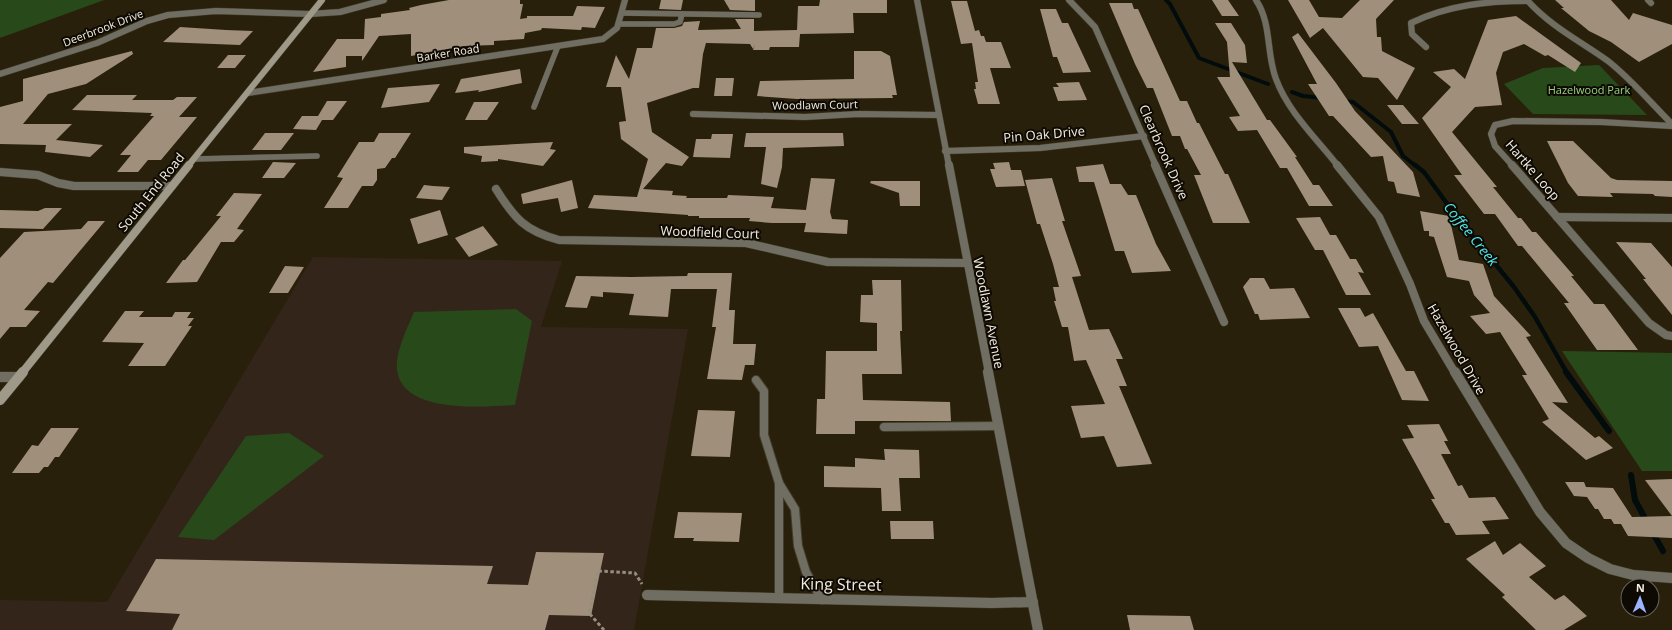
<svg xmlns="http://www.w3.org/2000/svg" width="1672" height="630" font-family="'Open Sans',sans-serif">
<rect width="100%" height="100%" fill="#28200b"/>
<polygon fill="#34251a" points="313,257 562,261 541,327 688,329 634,630 0,630 0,600 107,602"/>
<g fill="#284a1a">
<polygon points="0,0 104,0 0,38"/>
<polygon points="1599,65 1647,115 1533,114 1504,84 1543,68"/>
<path d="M516,309L532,321L515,405C481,407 392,415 397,361C399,344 408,327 414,312Z"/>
<polygon points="1562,351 1672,353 1672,471 1642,471"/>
<polygon points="289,433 324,456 214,540 178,537 246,436"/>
</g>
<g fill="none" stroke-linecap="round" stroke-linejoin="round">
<g stroke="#020c0c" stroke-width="4">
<polyline points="1166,0 1170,4 1199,58 1268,84"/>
<polyline points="1292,92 1303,96 1323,98"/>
<polyline points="1343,101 1353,102 1391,132 1403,156 1416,166"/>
</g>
<polyline stroke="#020c0c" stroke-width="4.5" points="1415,165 1424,172 1456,216 1514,287 1535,317 1567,373"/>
<g stroke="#020c0c" stroke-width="6">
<polyline points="1566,372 1609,431"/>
<polyline points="1631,475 1635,500 1647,522"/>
<polyline points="1652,531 1663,551"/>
</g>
</g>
<g fill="#a08f7a">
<polygon points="449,0 520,0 520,4 523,4 520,19 527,18 527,16 573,16 577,6 605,7 595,28 582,27 581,30 542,28 541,30 525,33 524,39 494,41 494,45 464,46 411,56 411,34 379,36 362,61 362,56 346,56 346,67 313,72 337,39 364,39 365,19 381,17 381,14 410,10 409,8 421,5"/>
<polygon points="661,0 683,0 681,10 659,9"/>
<polygon points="724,0 755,0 755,11 730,10"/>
<polygon points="820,0 887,0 887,13 853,13 854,33 800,34 799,47 770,47 769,50 753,50 755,44 753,49 750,44 706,43 703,54 699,88 693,88 647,103 652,132 689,157 682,166 666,163 643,189 673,191 672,195 687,196 686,198 727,198 728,195 774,197 771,208 806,210 811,178 835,179 830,212 832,219 848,220 847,234 804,232 806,223 772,223 749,221 750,218 699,218 699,216 688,216 688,215 588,208 594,195 637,197 648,159 621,139 619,122 626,121 621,87 606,87 616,55 629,79 637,48 652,48 656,28 674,28 682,26 684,22 700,21 698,30 741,29 735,19 754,19 754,31 797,30 798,6 819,6"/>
<polygon points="1212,0 1228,0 1239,16 1222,16"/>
<polygon points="1288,0 1309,0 1319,17 1342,18 1360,0 1394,0 1376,19 1377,37 1381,37 1382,51 1415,68 1397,100 1378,78 1363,77 1323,28 1310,38"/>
<polygon points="1555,0 1611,0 1629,20 1633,13 1672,25 1672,44 1639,62 1611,42 1589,31 1561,8 1564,8"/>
<polygon points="951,1 967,1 975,31 979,30 981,36 984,36 986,42 1001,42 1011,68 990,68 1000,104 978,104 974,89 976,89 975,82 978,82 972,43 961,44"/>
<polygon points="1109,3 1132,3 1134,9 1138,9 1180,101 1187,101 1197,123 1199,123 1225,174 1228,174 1250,223 1213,223 1194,175 1201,175 1187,149 1185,149 1180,136 1172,136 1153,88 1147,88 1135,64"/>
<polygon points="1040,9 1056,9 1062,23 1068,23 1091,72 1063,73 1057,57 1053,57"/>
<polygon points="1516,16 1581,63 1575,72 1548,55 1545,56 1524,44 1503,52 1496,73 1502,105 1475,107 1452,132 1497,187 1493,187 1518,218 1521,218 1532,232 1536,232 1574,276 1571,276 1594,304 1604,304 1638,350 1597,350 1564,303 1569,303 1522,246 1518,246 1495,214 1484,214 1454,175 1462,175 1422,118 1451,87 1433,72 1454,69 1465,79 1488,20"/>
<polygon points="1215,23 1231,23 1245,45 1247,63 1232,62 1267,120 1270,120 1297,157 1295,157 1313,185 1319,185 1333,206 1309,206 1287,168 1280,168 1257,130 1238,131 1229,117 1240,116 1217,77 1230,77 1227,42"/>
<polygon points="180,27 226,30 253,31 240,45 163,42"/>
<polygon points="1298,33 1336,83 1355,111 1413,172 1420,197 1397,193 1394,182 1388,181 1383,156 1371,157 1333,116 1329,116 1308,84 1317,84 1292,37"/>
<polygon points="132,51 133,54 86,84 48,94 23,124 72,124 56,140 103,145 90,157 45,152 46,145 0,144 0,107 23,101 23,79"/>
<polygon points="854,51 881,51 890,56 897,95 892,95 893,98 797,99 757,96 760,81 854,79"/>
<polygon points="228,55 246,55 235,68 217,68"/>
<polygon points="520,69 522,83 478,92 479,90 455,93 461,79"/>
<polygon points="716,78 734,78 732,96 714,96"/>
<polygon points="1079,82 1087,100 1058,101 1053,87 1059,87 1056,83"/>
<polygon points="440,84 429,102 381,108 388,88"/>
<polygon points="87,95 137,95 132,100 173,100 177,97 197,97 179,117 197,117 161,160 148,160 138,172 117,172 131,155 120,155 154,116 150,116 152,113 72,110"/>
<polygon points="327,101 347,101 333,120 322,120 316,130 293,129 302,116 318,116"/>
<polygon points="474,102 499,102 487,120 465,120"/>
<polygon points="1387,105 1403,105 1419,124 1402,124"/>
<polygon points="265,133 294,133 281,150 252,150"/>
<polygon points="379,133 411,133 395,158 392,158 385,168 377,169 377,180 373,186 362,186 348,208 324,208 343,178 337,177 359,142 374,142"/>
<polygon points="746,133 843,133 844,146 783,148 782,167 777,188 761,184 766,147 744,147"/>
<polygon points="712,134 733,134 730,158 693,157 696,139 711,139"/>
<polygon points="1547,141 1573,141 1611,178 1617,180 1672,181 1672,197 1655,196 1653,194 1610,193 1613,197 1578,196 1568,183"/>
<polygon points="553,142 550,149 556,150 543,166 498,159 498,161 481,162 482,156 464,153 464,147"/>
<polygon points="273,162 296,163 284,178 262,178"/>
<polygon points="1009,162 1011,170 1021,170 1025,186 996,187 990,169 995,169 993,163"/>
<polygon points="1103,164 1110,184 1121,184 1128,195 1136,195 1156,244 1171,271 1132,273 1124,251 1115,251 1094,182 1079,182 1076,167"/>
<polygon points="1052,178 1065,221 1062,221 1081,276 1072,277 1089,330 1109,329 1123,359 1116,359 1127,386 1119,386 1152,464 1117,467 1104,436 1081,438 1071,406 1105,404 1086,360 1074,361 1068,327 1062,327 1054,301 1056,301 1053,287 1059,287 1053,264 1040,224 1037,224 1025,180"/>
<polygon points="572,180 578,208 561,212 558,198 523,204 521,194"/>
<polygon points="871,181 920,181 920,206 900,206 899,193 870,183"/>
<polygon points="424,185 433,186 450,187 442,200 416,198"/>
<polygon points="234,193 262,194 237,229 244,230 234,242 221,242 197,282 166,283 183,260 185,260 221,216 216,216"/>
<polygon points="45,208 62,208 43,229 0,228 0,210 38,211"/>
<polygon points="440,210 448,235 418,244 410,219"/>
<polygon points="1420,211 1449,216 1459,260 1483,264 1494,296 1531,336 1526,337 1568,403 1552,402 1595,438 1599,436 1613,448 1586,460 1542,422 1549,419 1522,375 1527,375 1500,332 1486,334 1470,316 1490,313 1474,295 1469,281 1447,277 1434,237 1429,236 1429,231 1424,231"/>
<polygon points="1320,217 1330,235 1336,235 1350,259 1356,259 1364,273 1358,272 1371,295 1346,295 1323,250 1315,250 1296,218"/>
<polygon points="88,221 105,221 53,283 48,282 24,310 40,311 26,327 10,327 0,339 0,258 24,232 81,229"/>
<polygon points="483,226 498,245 469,257 455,238"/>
<polygon points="1616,242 1651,243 1672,267 1672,315 1643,279 1646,279"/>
<polygon points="285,266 304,267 288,293 269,293"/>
<polygon points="688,273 732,273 729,310 735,310 733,344 756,344 754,365 745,365 742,380 707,379 716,327 712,327 717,289 671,289 668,317 629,315 634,294 603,292 603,297 591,296 587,308 565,307 576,276 631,277 687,276"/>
<polygon points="1250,278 1264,278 1270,289 1294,288 1310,318 1260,320 1258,314 1255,314 1243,287"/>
<polygon points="872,280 901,280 902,331 900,331 902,374 862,374 863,400 950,402 951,421 855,421 855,434 816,434 817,399 825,399 826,351 877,351 877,323 860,322 861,295 873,295"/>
<polygon points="1338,308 1360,308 1365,317 1373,313 1406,371 1414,371 1429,401 1402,400 1378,346 1359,347"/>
<polygon points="125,311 144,311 139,317 172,317 175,312 191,312 187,318 194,318 188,326 192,326 165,366 128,366 144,343 102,342"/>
<polygon points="698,410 735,411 730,457 691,456"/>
<polygon points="1439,424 1448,441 1444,441 1451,454 1441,454 1458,486 1462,485 1469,498 1495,497 1509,519 1482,521 1490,534 1456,535 1449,523 1445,523 1431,499 1435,499 1402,439 1414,438 1407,425"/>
<polygon points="51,428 79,428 59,457 55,457 48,467 44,467 39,473 12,473 32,445 38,446"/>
<polygon points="884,449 919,450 920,478 899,478 901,511 882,511 881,488 824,487 824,466 855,467 855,458 885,460"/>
<polygon points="1672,479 1672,516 1645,480"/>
<polygon points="1565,482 1584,482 1586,487 1613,488 1632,517 1672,516 1672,538 1628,536 1621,524 1614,524 1611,519 1604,519 1598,509 1595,509 1587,497 1574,496"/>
<polygon points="678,512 742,513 739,542 693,541 694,538 674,538"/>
<polygon points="890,521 933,521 934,539 891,539"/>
<polygon points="1495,541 1503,555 1520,543 1546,566 1529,577 1555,600 1564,595 1587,616 1564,630 1536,630 1502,597 1505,595 1466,559"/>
<polygon points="536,552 604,553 591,616 549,615 545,630 172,630 180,614 126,611 156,559 493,566 487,584 528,585"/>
<polygon points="1127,615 1190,616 1194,630 1130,630"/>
</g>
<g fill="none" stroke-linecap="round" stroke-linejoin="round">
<defs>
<g id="service-far1">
<polyline points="622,13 759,15"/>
<polyline points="619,24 674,24 680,22 682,14"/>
<polyline points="534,107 558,46"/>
<polyline points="195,159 317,156"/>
</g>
<g id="service">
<polyline points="756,380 764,391 764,435 779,483 795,509 798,546 806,572 822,600"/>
<polyline points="884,427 998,426"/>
<polyline points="779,483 779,598"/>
</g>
<g id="minor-far2">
<polyline points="917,0 949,166"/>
<polyline points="1069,0 1095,27 1156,166"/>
<path d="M1256,0C1272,24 1266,53 1276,79C1288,112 1317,139 1338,166"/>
<path d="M1527,0C1550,26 1580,41 1608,61C1631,79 1651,103 1672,124"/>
<polyline points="1648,0 1651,3"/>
<path d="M1426,47L1412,34L1411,23C1448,5 1487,1 1528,1"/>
<polyline points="0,74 97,43 147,21 168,15 216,11 310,14"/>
<polyline points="248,93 603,39 617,28 625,0"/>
<polyline points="693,114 805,117 858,114 938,115"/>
<polyline points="945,151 1040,148 1144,136"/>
<polyline points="1513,166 1495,146 1491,134 1495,125 1513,121 1601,122 1672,126"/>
</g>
<g id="minor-far1">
<polyline points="949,165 989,373"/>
<polyline points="1155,165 1224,322"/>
<polyline points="1337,165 1379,217 1410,284 1424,321 1455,373"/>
<polyline points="1512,165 1649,323 1666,335 1672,336"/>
<polyline points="0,172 38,175 58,183 74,186 172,186"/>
<path d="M496,189C514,218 525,231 559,240L746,243L828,262L967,263"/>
<polyline points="1557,217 1672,218"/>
</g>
<g id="minor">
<polyline points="988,372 1038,630"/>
<polyline points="1455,372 1540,512 1566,543 1588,558 1610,569 1633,575 1672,578"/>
<polyline points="0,377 19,377"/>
<polyline points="647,595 992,603 1033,602"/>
</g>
<polyline id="tertiary" points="310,14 340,12 384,0"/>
<polyline id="secondary-far2" points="188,166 322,0"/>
<polyline id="secondary-far1" points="22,373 189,165"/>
<polyline id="secondary" points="0,400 23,372"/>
</defs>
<use href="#service-far1" stroke="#443d29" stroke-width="6"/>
<use href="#service" stroke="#443d29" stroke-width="10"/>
<use href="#minor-far2" stroke="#443d29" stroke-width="7"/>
<use href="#minor-far1" stroke="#443d29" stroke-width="9"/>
<use href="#minor" stroke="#443d29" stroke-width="11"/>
<use href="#tertiary" stroke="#443d29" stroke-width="7"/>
<use href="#secondary-far2" stroke="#443d29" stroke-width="7"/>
<use href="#secondary-far1" stroke="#443d29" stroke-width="9"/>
<use href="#secondary" stroke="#443d29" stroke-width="11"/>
<polyline stroke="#958e7e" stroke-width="3" stroke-dasharray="3.5 2.5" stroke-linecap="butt" points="604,630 589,613 598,571 635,573 642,584"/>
<use href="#service-far1" stroke="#706e63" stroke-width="5.5"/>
<use href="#service" stroke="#706e63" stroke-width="8"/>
<use href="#minor-far2" stroke="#706e63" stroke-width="6"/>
<use href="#minor-far1" stroke="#706e63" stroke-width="8"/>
<use href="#minor" stroke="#706e63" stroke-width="10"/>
<use href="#tertiary" stroke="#706e63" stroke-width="6"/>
<use href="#secondary-far2" stroke="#9e9989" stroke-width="6"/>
<use href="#secondary-far1" stroke="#9e9989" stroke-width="8"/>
<use href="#secondary" stroke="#9e9989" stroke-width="10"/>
</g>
<g text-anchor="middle" stroke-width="4" stroke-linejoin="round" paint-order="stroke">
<g font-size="11" fill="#f2ede0" stroke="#0e0a03">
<text transform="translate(103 28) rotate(-21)" y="4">Deerbrook Drive</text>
<text transform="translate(448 53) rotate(-9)" y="4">Barker Road</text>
<text transform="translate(815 105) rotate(-1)" y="4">Woodlawn Court</text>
</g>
<g font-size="11" fill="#97d382" stroke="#0e0a03">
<text x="1589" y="94">Hazelwood Park</text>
</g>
<g font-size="13" fill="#f2ede0" stroke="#0e0a03">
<text transform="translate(1044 134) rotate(-5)" y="5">Pin Oak Drive</text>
<text transform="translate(1164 152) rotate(66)" y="5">Clearbrook Drive</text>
<text transform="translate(1533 170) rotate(49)" y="5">Hartke Loop</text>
<text transform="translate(151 192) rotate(-51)" y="5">South End Road</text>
<text transform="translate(710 232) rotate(2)" y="5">Woodfield Court</text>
<text transform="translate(989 313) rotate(79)" y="5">Woodlawn Avenue</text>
<text transform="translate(1457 349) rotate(60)" y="5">Hazelwood Drive</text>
</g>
<g font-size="14" font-style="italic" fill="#50e7eb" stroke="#0e0a03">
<text transform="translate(1471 234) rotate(51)" y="5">Coffee Creek</text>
</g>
<g font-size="16" fill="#f2ede0" stroke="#0e0a03">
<text transform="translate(841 584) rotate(1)" y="6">King Street</text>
</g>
</g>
<g transform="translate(1640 598) rotate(2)"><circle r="19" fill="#0e0a03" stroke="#69655b"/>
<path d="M0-3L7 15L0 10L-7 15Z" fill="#9bb4fd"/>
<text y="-6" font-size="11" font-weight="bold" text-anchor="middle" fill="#f2ede0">N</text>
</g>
</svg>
